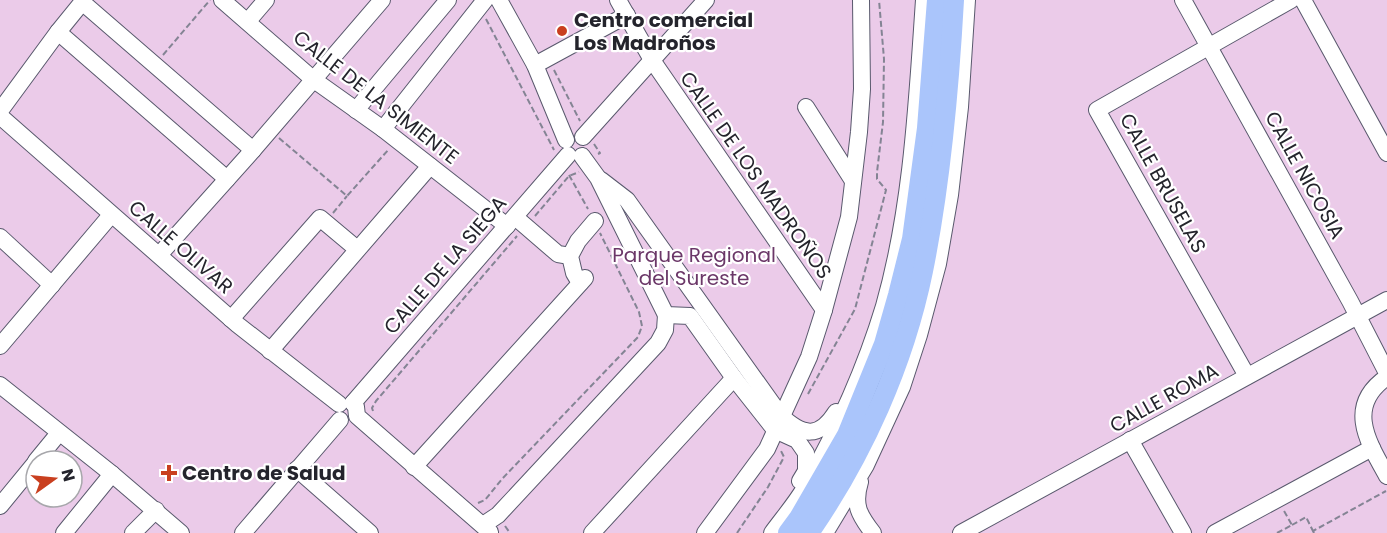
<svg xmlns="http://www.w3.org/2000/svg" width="1387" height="533" font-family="Poppins,sans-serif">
<rect width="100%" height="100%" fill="#e3e3fa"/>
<path fill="#ebcbe9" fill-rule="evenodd" d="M0,0H1387V533H0ZM36,461H72V497H36Z"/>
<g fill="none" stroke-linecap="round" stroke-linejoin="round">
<defs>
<g id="minor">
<polyline points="222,0 314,80 383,129 507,226"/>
<polyline points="499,0 535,65 566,140"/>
<polyline points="618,0 652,60 824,310"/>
<polyline points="1183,0 1350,301 1387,373"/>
<polyline points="1303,0 1387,153"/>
<polyline points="82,2 253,150"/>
<polyline points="248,21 266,0"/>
<polyline points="58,32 227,179"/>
<polyline points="535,65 627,15"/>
<polyline points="806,107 853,181"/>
<polyline points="356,110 448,0"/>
<polyline points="0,111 58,32 84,0"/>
<polyline points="0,116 238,325 339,404"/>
<polyline points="383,129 485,0"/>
<polyline points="583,137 706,0"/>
<polyline points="582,156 598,178 666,315 690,316 734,378 775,430 797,440 806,453 806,471 800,481"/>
<path d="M601,180L627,200L781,416C803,436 819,439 836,412"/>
<polyline points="515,217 558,254 570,256"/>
<polyline points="0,237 52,285"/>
<polyline points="160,254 253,150 382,0"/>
<polyline points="580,283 574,273 570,256 578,241 595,221"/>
<polyline points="231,319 320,218 357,249"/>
<polyline points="0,346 111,215"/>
<polyline points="270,351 430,166"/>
<polyline points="1247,376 1097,110 1291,0"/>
<path d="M1387,377C1345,406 1368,442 1387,476"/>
<polyline points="0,385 112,474 181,533"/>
<polyline points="353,403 568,155"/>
<polyline points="353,403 356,407 357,416 490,532"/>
<polyline points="1130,440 1183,533"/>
<polyline points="36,461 59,433"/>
<polyline points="414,467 585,278"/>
<polyline points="297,469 370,533"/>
<path d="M860,482C853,505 859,515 873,533"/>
<polyline points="0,506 36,462"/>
<polyline points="483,525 498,515 658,343 665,330 666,315"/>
<polyline points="64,533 112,474"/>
<polyline points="133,533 156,510"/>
<polyline points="243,533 340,420"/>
<polyline points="592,533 734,378"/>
<polyline points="705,533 767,449 809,357 824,310 849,217 859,132 862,89 861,0"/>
<path d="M772,533C783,518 795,504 804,489C837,431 865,369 884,306C912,208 917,101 924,0"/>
<polyline points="825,533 866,465 902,387 919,335 938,264 950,195 960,107 967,0"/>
<polyline points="961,533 1387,300"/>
<polyline points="1215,533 1372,448"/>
</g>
<g id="major">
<polyline points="788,533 799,518 847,435 884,344 898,295 912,239 927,128 937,0"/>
<path d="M809,533C863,455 904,364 923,271C941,182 949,91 954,0"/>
</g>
</defs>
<use href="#minor" stroke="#59596d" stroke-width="18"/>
<use href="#major" stroke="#5773b1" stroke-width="21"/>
<g stroke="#848494" stroke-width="2" stroke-dasharray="6 3" stroke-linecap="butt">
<polyline points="486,19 554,150"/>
<polyline points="163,55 210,0"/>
<polyline points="554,70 580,121"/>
<polyline points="279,138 347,196 389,149"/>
<polyline points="594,144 600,153 598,154"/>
<polyline points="569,175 588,209"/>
<polyline points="333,213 347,196"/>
<polyline points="535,216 569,176 579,172"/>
<polyline points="808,394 855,309 886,190 877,179 877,172 883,122 884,59 879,0"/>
<polyline points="373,411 372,408 376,401 517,236"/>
<polyline points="478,503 485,500 502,479 638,337 642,326 639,312 600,233"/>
<polyline points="1292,525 1306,517 1313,531"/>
<polyline points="505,526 510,533"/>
<polyline points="737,533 768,487 784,457 781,451"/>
<polyline points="1277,533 1292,525 1284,511"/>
<polyline points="1314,533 1313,531 1386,491"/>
</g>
<use href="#minor" stroke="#fff" stroke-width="16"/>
<use href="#major" stroke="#aac5fb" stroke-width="20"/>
</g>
<g fill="#c93f1f" stroke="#fff" stroke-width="2">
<circle cx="562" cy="31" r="6"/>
<path d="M166 464h6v6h6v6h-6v6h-6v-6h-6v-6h6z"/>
</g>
<g text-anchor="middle" stroke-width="4.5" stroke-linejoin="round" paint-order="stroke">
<g font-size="20" font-weight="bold" fill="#24242c" stroke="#fff" text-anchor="start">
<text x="574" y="27">Centro comercial<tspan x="574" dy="23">Los Madroños</tspan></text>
<text x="182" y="480">Centro de Salud</text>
</g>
<g font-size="20" fill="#24242c" stroke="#fff">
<text transform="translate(376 97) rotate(38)" y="7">CALLE DE LA SIMIENTE</text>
<text transform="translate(756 175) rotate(55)" y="7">CALLE DE LOS MADROÑOS</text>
<text transform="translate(1305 175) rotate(61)" y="7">CALLE NICOSIA</text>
<text transform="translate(1163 183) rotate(61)" y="7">CALLE BRUSELAS</text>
<text transform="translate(181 247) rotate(41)" y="7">CALLE OLIVAR</text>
<text transform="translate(445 265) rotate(-49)" y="7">CALLE DE LA SIEGA</text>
<text transform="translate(1164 398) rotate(-29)" y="7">CALLE ROMA</text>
</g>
<g font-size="20" fill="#6b3768" stroke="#fff">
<text x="694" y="262">Parque Regional<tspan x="694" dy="23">del Sureste</tspan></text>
</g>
</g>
<g transform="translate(54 479) rotate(75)"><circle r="28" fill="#ffffff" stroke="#a7a7ab" stroke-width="1.5"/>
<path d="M0-4.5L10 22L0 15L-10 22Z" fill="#c93f1f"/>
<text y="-9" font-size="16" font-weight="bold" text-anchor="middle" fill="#24242c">N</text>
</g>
</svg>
